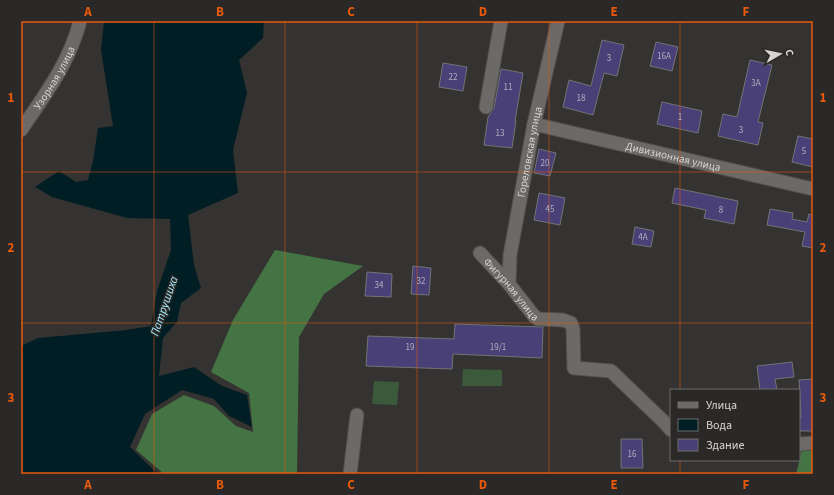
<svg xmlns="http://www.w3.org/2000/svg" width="834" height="495" font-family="'Source Sans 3',sans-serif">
<rect width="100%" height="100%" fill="#353331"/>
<g fill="#3b593b">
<polygon points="463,369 502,370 502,386 462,386"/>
<polygon points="374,381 399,382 397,405 372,404"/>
</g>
<g fill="#447444">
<polygon points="275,250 363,266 324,294 299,337 297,474 164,474 136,450 152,414 184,395 214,406 236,426 253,432 249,393 211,372 233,320"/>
<polygon points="802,450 813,451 813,474 796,474"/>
</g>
<polygon fill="#021e25" points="104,21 264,21 263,38 239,60 247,93 233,150 238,193 188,215 194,265 201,288 181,303 177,322 163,338 159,376 194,367 222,386 247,395 252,427 229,416 214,399 182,390 145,414 130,447 158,474 21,474 21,346 38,338 127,330 151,326 157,291 171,250 170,219 127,218 52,197 35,187 59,171 76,182 88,180 93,161 98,128 113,126 101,50"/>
<g fill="#484076" stroke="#737376">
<polygon points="602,40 624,45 617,76 604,73 593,115 563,107 569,80 591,86"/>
<polygon points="656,42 678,47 672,71 650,66"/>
<polygon points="750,60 772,65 758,122 763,123 758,145 718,136 723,114 737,117"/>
<polygon points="443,63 467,67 463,91 439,87"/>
<polygon points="501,69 523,73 515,121 516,121 512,148 484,145 488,117 494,108"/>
<polygon points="662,102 702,111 698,133 657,124"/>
<polygon points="798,136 813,139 813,167 792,162"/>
<polygon points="539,149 556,153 550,176 534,173"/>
<polygon points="675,188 738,201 734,224 704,218 706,210 672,203"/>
<polygon points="539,193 565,198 560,225 534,220"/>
<polygon points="770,209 793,213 792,219 807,222 809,214 813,215 813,248 802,246 805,232 767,225"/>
<polygon points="635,227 654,231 651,247 632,244"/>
<polygon points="413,266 431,268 429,295 411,294"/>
<polygon points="367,272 392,274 391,297 365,296"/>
<polygon points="455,324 543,327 542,358 453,354 452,369 366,366 368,336 454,339"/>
<polygon points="792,362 794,377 775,379 777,390 760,390 757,366"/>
<polygon points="813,379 813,431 799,431 799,417 801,417 799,380"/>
<polygon points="621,439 642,439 643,468 621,468"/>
</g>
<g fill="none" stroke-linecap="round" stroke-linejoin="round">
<defs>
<g id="minor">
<polyline points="486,107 501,21"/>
<path id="s1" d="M534,124L813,189"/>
<path id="s2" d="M21,130C44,96 70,62 80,21"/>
<path id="s3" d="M480,253L509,284L534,316L538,319L563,320L571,323L573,329L574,368L611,371L664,422L671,430"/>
<path id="s4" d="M509,284L510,255L534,124L558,21"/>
<polyline points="799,444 813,443"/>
<polyline points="350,474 357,415"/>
</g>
</defs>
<use href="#minor" stroke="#514f4d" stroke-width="15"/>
<use href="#minor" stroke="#6c6a67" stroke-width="13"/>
</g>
<path fill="none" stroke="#e8590c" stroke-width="1" stroke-opacity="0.55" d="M154,21V474M285,21V474M417,21V474M549,21V474M680,21V390M21,172H813M21,323H813M680,460V474"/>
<g text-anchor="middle" stroke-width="3" stroke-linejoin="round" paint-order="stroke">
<g font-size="9" fill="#b2afbc">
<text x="664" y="59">16А</text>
<text x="609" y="61">3</text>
<text x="453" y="80">22</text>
<text x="756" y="86">3А</text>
<text x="508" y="90">11</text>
<text x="581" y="101">18</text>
<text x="680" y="120">1</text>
<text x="741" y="133">3</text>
<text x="500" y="136">13</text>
<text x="804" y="154">5</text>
<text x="545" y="166">20</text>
<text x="550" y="212">45</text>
<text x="721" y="213">8</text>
<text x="643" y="240">4А</text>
<text x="421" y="284">32</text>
<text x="379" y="288">34</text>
<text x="410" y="350">19</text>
<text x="498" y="350">19/1</text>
<text x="632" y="457">16</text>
</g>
<g font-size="11" fill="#d5d4d3" stroke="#2b2927">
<text dy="4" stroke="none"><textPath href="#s2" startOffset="62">Узорная улица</textPath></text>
<text dy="4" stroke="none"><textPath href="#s4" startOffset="134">Гореловская улица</textPath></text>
<text dy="4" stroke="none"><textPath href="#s1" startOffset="143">Дивизионная улица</textPath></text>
<text dy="4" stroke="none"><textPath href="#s3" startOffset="48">Фигурная улица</textPath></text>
</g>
<g font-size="12" font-style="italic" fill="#a7eafd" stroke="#2b2927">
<text transform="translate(164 306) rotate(-71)" y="4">Патрушиха</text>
</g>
</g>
<rect width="834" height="495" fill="none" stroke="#2b2927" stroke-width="44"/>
<rect x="670" y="389" width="130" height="72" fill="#2b2927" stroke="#6f6d6c"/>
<rect x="678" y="402" width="20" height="6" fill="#6c6a67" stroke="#6f6d6c"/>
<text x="706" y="409" font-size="12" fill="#d5d4d3">Улица</text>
<rect x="678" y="419" width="20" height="12" fill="#021e25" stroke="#6f6d6c"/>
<text x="706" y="429" font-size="12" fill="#d5d4d3">Вода</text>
<rect x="678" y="439" width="20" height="12" fill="#484076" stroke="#6f6d6c"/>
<text x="706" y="449" font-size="12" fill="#d5d4d3">Здание</text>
<g transform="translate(780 54) rotate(81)" stroke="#2b2927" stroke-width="3" paint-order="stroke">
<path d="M0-3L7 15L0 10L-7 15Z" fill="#d5d4d3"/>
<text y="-6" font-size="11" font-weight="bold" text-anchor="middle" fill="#d5d4d3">С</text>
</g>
<rect x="22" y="22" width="790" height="451" fill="none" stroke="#e8590c" stroke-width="1.5"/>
<g font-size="13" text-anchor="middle" font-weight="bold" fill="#e8590c">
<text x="88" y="16">A</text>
<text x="220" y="16">B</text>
<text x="351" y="16">C</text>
<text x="483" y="16">D</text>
<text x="614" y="16">E</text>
<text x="746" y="16">F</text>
<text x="11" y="102">1</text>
<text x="823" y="102">1</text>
<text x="11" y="252">2</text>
<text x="823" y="252">2</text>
<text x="11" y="402">3</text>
<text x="823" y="402">3</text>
<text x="88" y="489">A</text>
<text x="220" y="489">B</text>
<text x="351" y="489">C</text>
<text x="483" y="489">D</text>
<text x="614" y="489">E</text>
<text x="746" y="489">F</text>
</g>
</svg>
